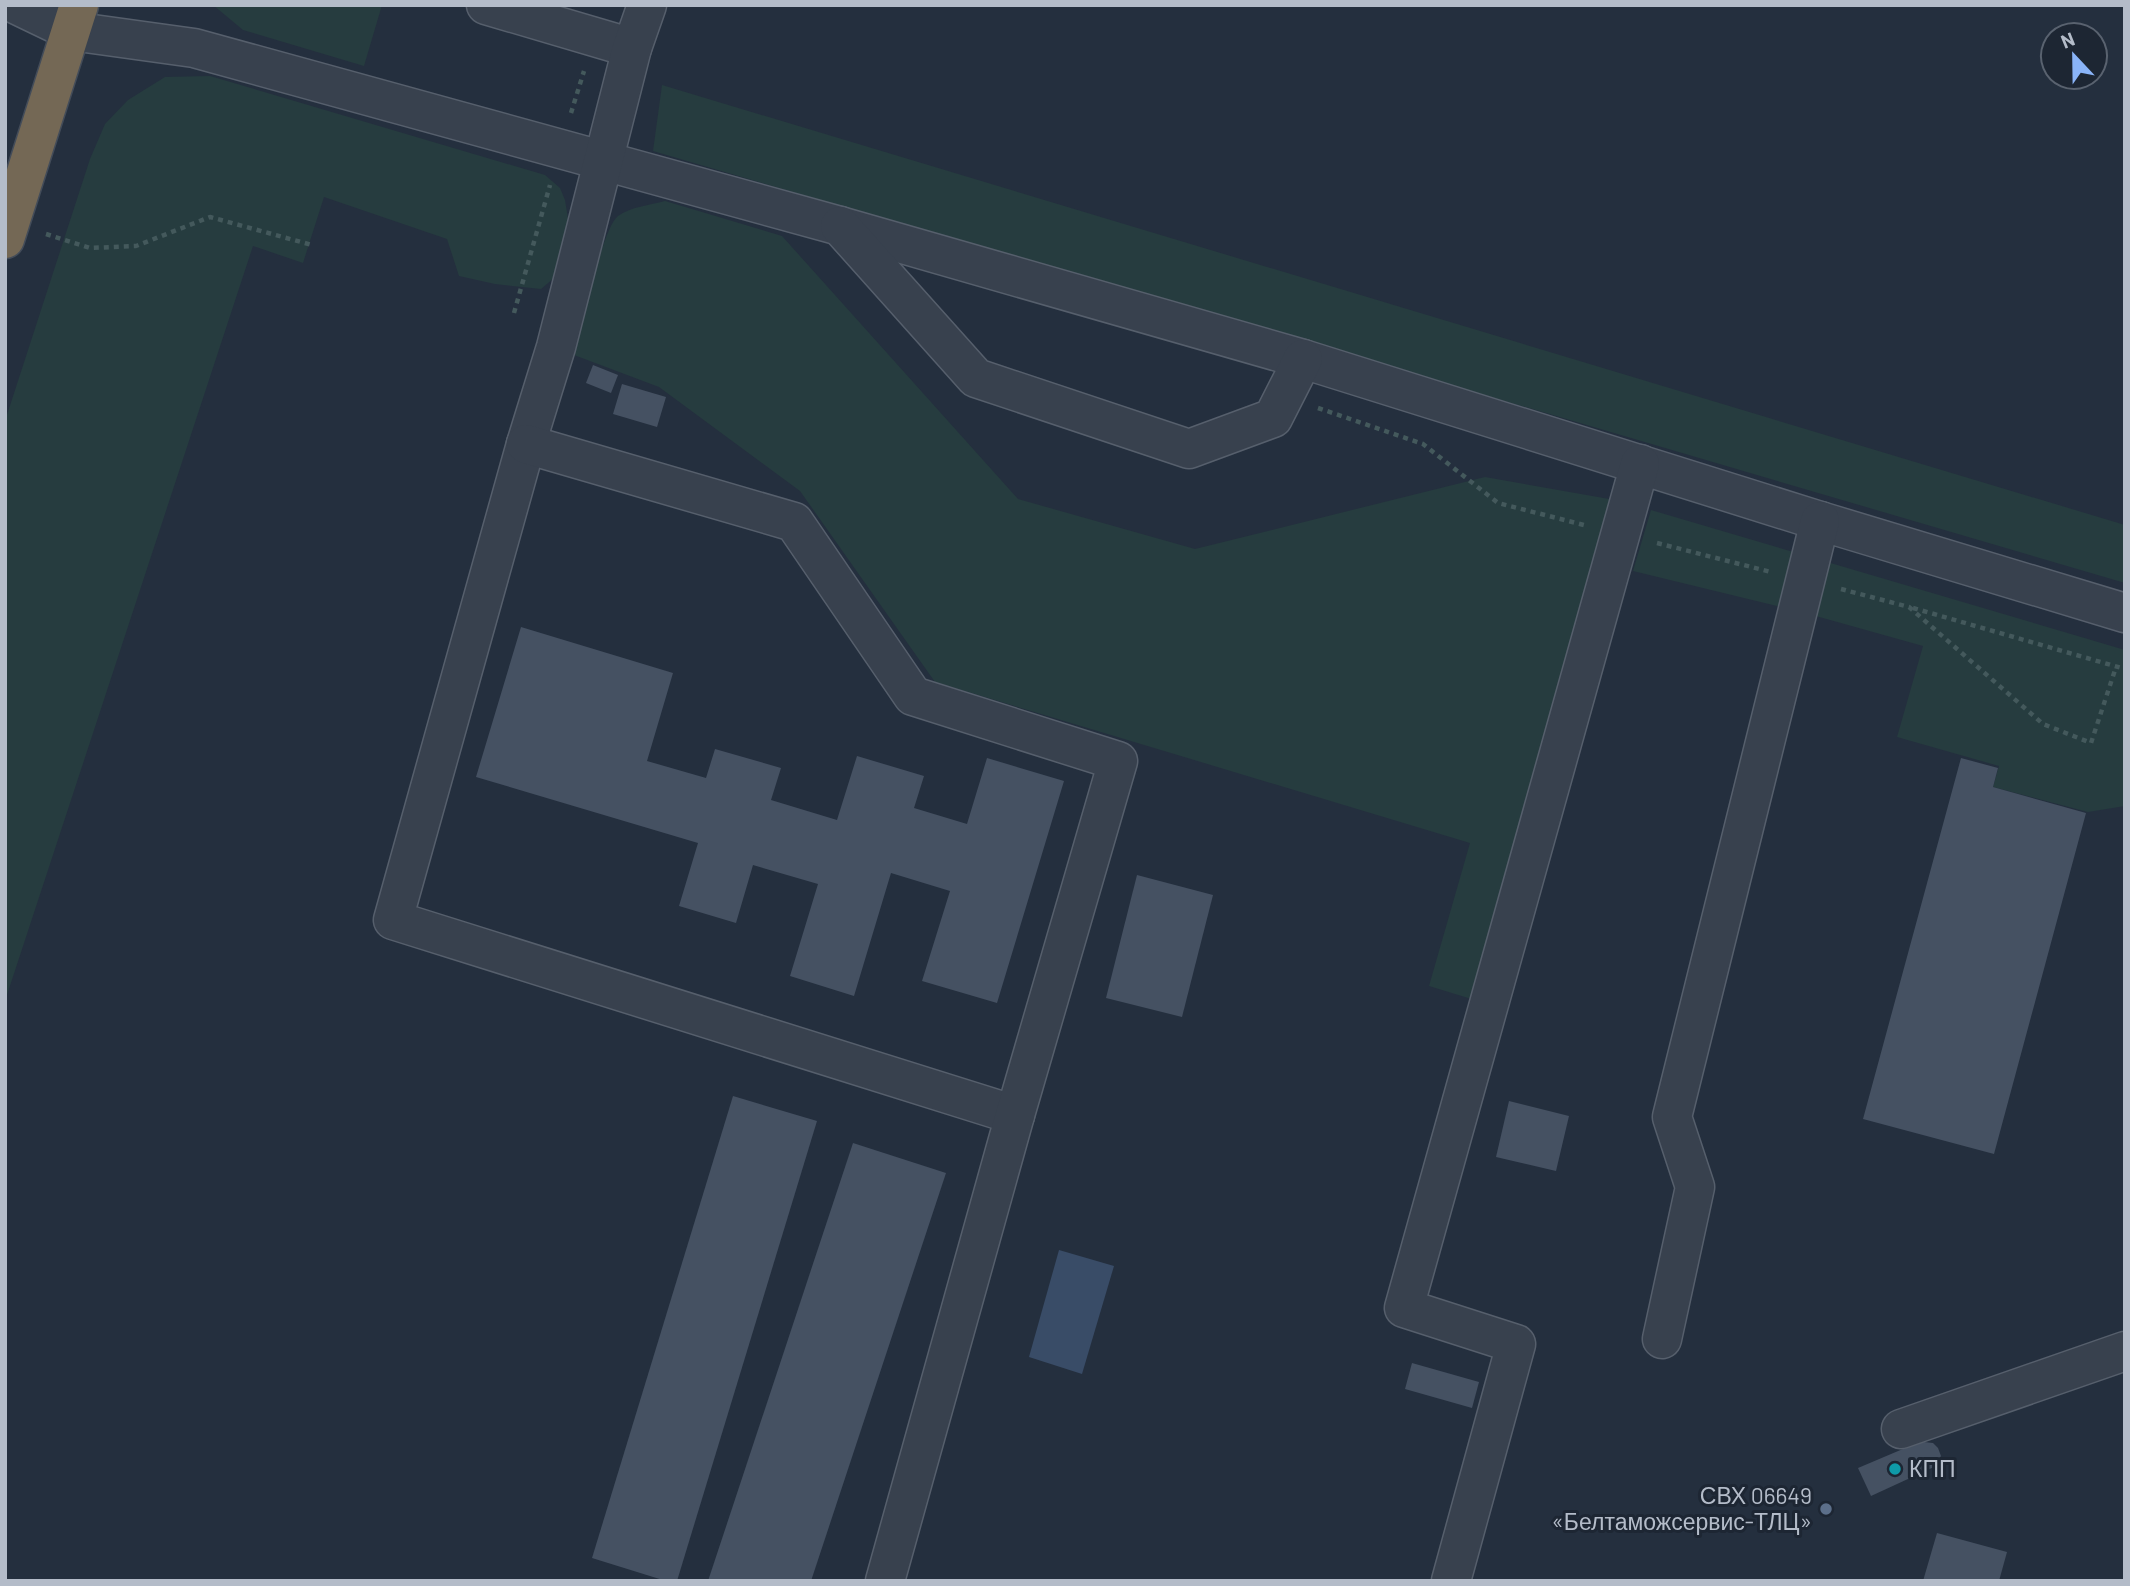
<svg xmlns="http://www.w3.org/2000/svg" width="2130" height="1586" font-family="Barlow,sans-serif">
<rect width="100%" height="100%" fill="#242f3e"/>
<g fill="#263c3f">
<polygon points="213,5 382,5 364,66 243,30"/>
<polygon points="210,76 545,175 560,188 565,200 569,225 554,278 541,289 495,284 459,276 447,239 324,197 303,263 253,246 5,1001 5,421 90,159 105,124 128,100 165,77"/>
<polygon points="662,85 2125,525 2125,583 653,151"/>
<path d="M665,201L782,236L1018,499L1195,549L1485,477L1615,500L1478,1001L1429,986L1470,843L935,682L800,491L659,387L574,355C581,330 602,228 618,216C630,207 650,205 665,201Z"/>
<polygon points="1651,510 2125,650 2125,806 2088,812 1993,787 1999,766 1897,737 1923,646 1798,611 1633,571"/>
</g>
<polygon fill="#394c67" points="1059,1250 1114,1266 1082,1374 1029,1357"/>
<g fill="#455162">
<polygon points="593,365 618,375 611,393 586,383"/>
<polygon points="622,384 666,397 657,427 613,414"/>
<polygon points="521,627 673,673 647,761 706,778 715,749 781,768 771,800 837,820 857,756 924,776 914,808 967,824 987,758 1064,781 997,1003 922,981 950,891 891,873 854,996 790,976 818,884 753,865 736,923 679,906 698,843 476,777"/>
<polygon points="1961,758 1998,768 1993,787 2086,813 1994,1154 1863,1119"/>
<polygon points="1137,875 1213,895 1182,1017 1106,998"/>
<polygon points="733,1096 817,1121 677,1581 666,1581 592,1558"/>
<polygon points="1509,1101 1569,1116 1556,1171 1496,1157"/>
<polygon points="853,1143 946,1173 811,1581 708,1581"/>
<polygon points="1412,1363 1479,1382 1472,1408 1405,1389"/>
<polygon points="1924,1442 1933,1443 1938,1448 1941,1456 1934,1467 1871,1496 1858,1468 1917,1443"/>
<polygon points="1937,1533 2007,1552 1999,1581 1923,1581"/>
</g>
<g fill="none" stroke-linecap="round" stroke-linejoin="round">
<defs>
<g id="minor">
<polyline points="17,5 71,31 194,48 840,226 1303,359 1820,521 2125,613"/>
<polyline points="486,5 632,48"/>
<polyline points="647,5 632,48 556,347 526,444 393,920 1015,1115"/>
<polyline points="840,226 976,378 1189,449 1273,418 1303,359"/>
<polyline points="526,444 794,522 913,696 1118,761 1015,1115 885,1581"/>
<polyline points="1662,1339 1695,1187 1672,1117 1820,521"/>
<polyline points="1901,1429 2125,1351"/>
<polyline points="1451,1581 1516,1344 1404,1308 1640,464"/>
</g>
<polyline id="highway" points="5,239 79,5"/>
</defs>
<use href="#minor" stroke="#565f6c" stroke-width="41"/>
<use href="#highway" stroke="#434c59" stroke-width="41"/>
<g stroke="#44595c" stroke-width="4.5" stroke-dasharray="5 5" stroke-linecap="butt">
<polyline points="571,113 584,71"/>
<polyline points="46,234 90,248 136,246 210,217 312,245"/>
<polyline points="514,313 550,185"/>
<polyline points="1318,408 1423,444 1498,503 1584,525"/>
<polyline points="1657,543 1771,572"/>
<polyline points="1841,589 1909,607 2043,724 2091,743 2116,667"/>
<polyline points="1913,608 2125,669"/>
</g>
<use href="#minor" stroke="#38414e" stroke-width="38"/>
<use href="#highway" stroke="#746855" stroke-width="38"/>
</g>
<circle fill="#0f9aa8" stroke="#1d2633" stroke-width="2.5" cx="1895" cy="1469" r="7"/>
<circle fill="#5c6f8a" stroke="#1d2633" stroke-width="2.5" cx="1826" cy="1509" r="7"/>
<g text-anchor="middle" stroke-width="6" stroke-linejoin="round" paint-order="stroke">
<g font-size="23" fill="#b4bcc9" stroke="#1d2633" text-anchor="start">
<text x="1909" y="1477">КПП</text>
<text x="1812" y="1504" text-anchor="end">СВХ 06649<tspan x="1812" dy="26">«Белтаможсервис-ТЛЦ»</tspan></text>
</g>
</g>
<rect width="2130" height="1586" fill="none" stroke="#b4bcc9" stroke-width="14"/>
<g transform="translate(2074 56) rotate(338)"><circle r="33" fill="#1d2633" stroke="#59626f" stroke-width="2"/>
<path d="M0-5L12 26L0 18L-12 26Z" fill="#8ab4f8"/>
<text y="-10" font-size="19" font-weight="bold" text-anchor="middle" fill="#b4bcc9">N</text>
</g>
</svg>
